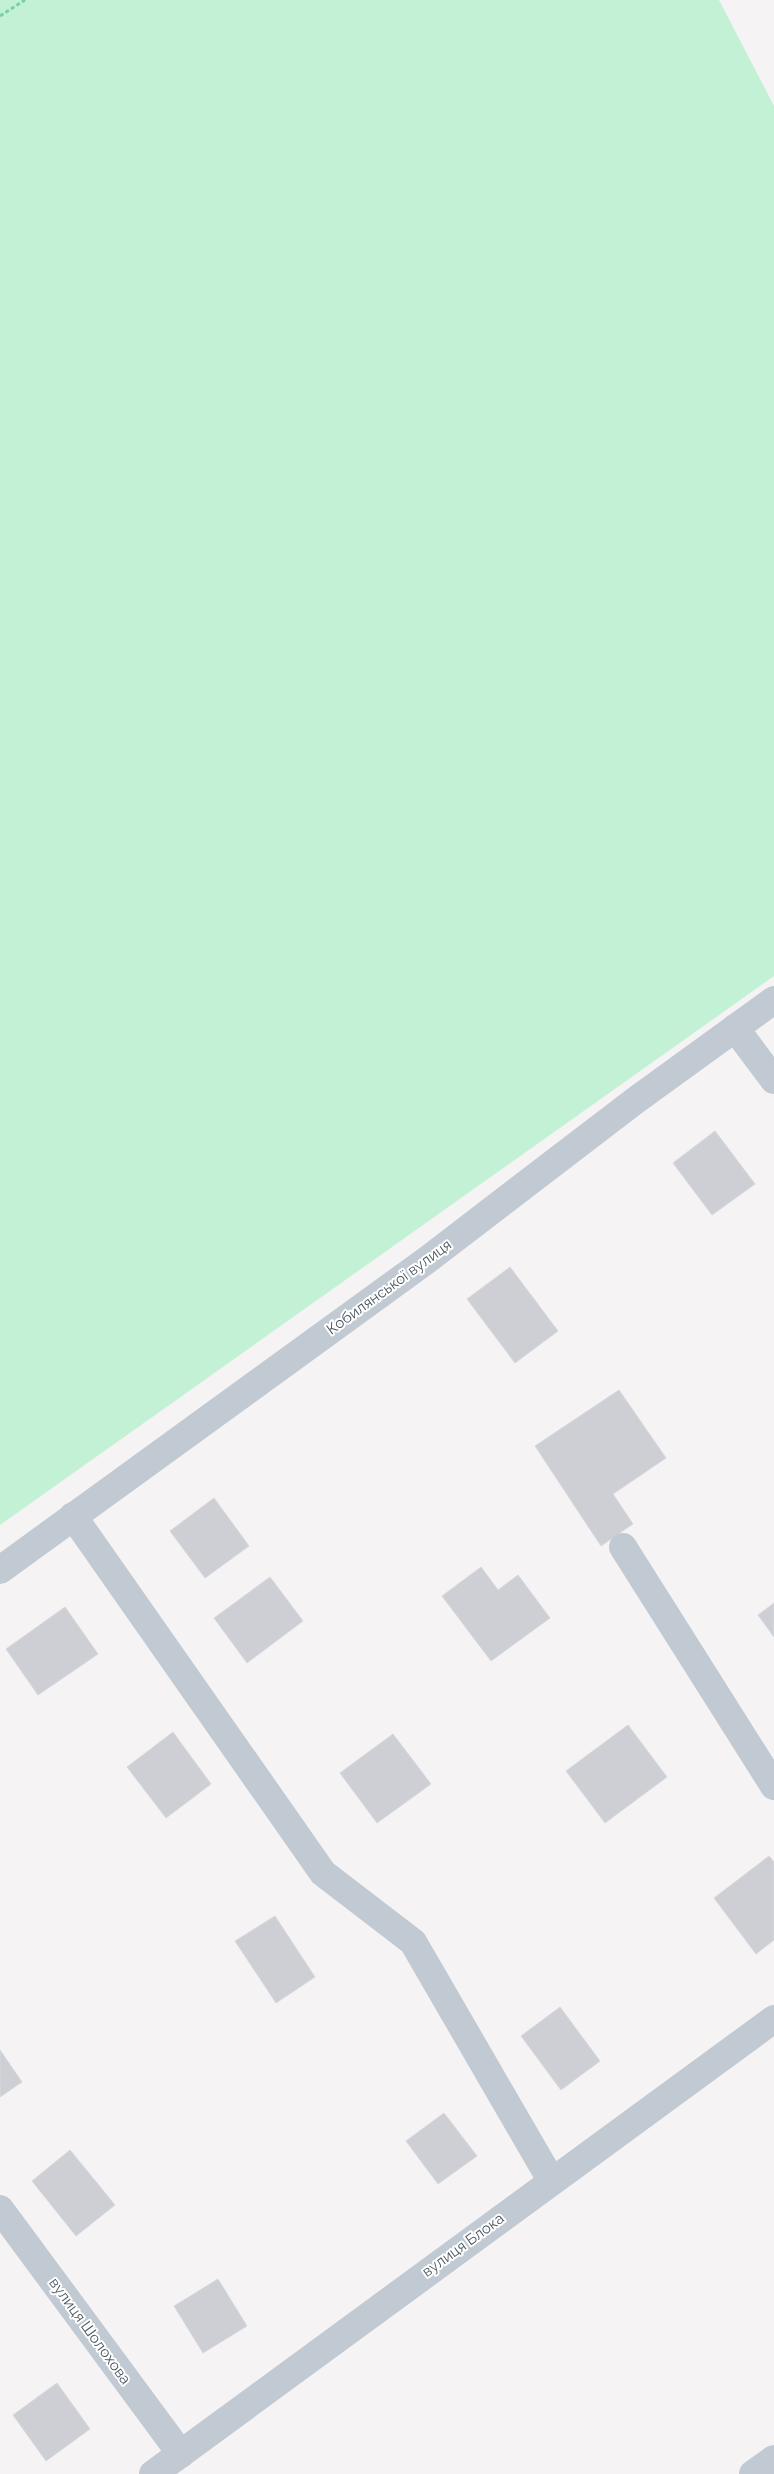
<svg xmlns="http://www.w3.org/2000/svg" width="774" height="2474" font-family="Raleway,sans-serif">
<rect width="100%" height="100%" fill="#f5f3f3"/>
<polygon fill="#c3f1d5" points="0,0 719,0 774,106 774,976 0,1525"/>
<g fill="#cdcfd5" stroke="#d7d9de">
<polygon points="715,1131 755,1184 712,1215 673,1163"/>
<polygon points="510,1267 558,1331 515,1363 467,1299"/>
<polygon points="619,1390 666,1458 613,1494 633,1524 601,1546 535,1446"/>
<polygon points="214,1498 249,1546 205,1578 170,1531"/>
<polygon points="481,1567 498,1590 518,1575 550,1618 491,1661 442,1596"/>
<polygon points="270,1577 303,1621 247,1663 214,1618"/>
<polygon points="774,1603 774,1637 758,1615"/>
<polygon points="65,1607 98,1654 38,1695 6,1649"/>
<polygon points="628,1725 667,1777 605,1823 566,1771"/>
<polygon points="173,1732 211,1784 166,1818 127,1767"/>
<polygon points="393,1734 431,1784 377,1823 340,1773"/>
<polygon points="769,1856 774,1862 774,1940 756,1954 714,1898"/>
<polygon points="275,1916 315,1977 276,2003 235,1941"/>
<polygon points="560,2007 600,2061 561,2090 521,2036"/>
<polygon points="0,2050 22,2082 0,2097"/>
<polygon points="444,2113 477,2156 438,2184 406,2141"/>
<polygon points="70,2150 115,2205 76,2236 32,2181"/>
<polygon points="218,2279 247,2326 203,2353 174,2306"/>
<polygon points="57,2383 90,2429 46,2461 13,2415"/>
</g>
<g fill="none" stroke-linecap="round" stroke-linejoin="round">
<polyline stroke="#7ad0a6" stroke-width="3" stroke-dasharray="4 2.5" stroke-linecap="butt" points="0,16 25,0"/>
<g stroke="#c1cad2" stroke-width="28">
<polyline points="735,1028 774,1080"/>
<polyline points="73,1516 323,1873 413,1942 551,2180"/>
<polyline points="623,1547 774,1786"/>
<polyline points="0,1570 427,1260 636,1100 774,1000"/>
<polyline points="0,2209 181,2454"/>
<polyline points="153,2474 774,2019"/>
<polyline points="753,2474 774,2459"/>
</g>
</g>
<g text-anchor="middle" stroke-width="4" stroke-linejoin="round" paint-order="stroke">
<g font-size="15" fill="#4a5661" stroke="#fff">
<text transform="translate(389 1287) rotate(-36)" y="5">Кобилянської вулиця</text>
<text transform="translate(463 2245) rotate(-36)" y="5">вулиця Блока</text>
<text transform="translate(90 2331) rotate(54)" y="5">вулиця Шолохова</text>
</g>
</g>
</svg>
